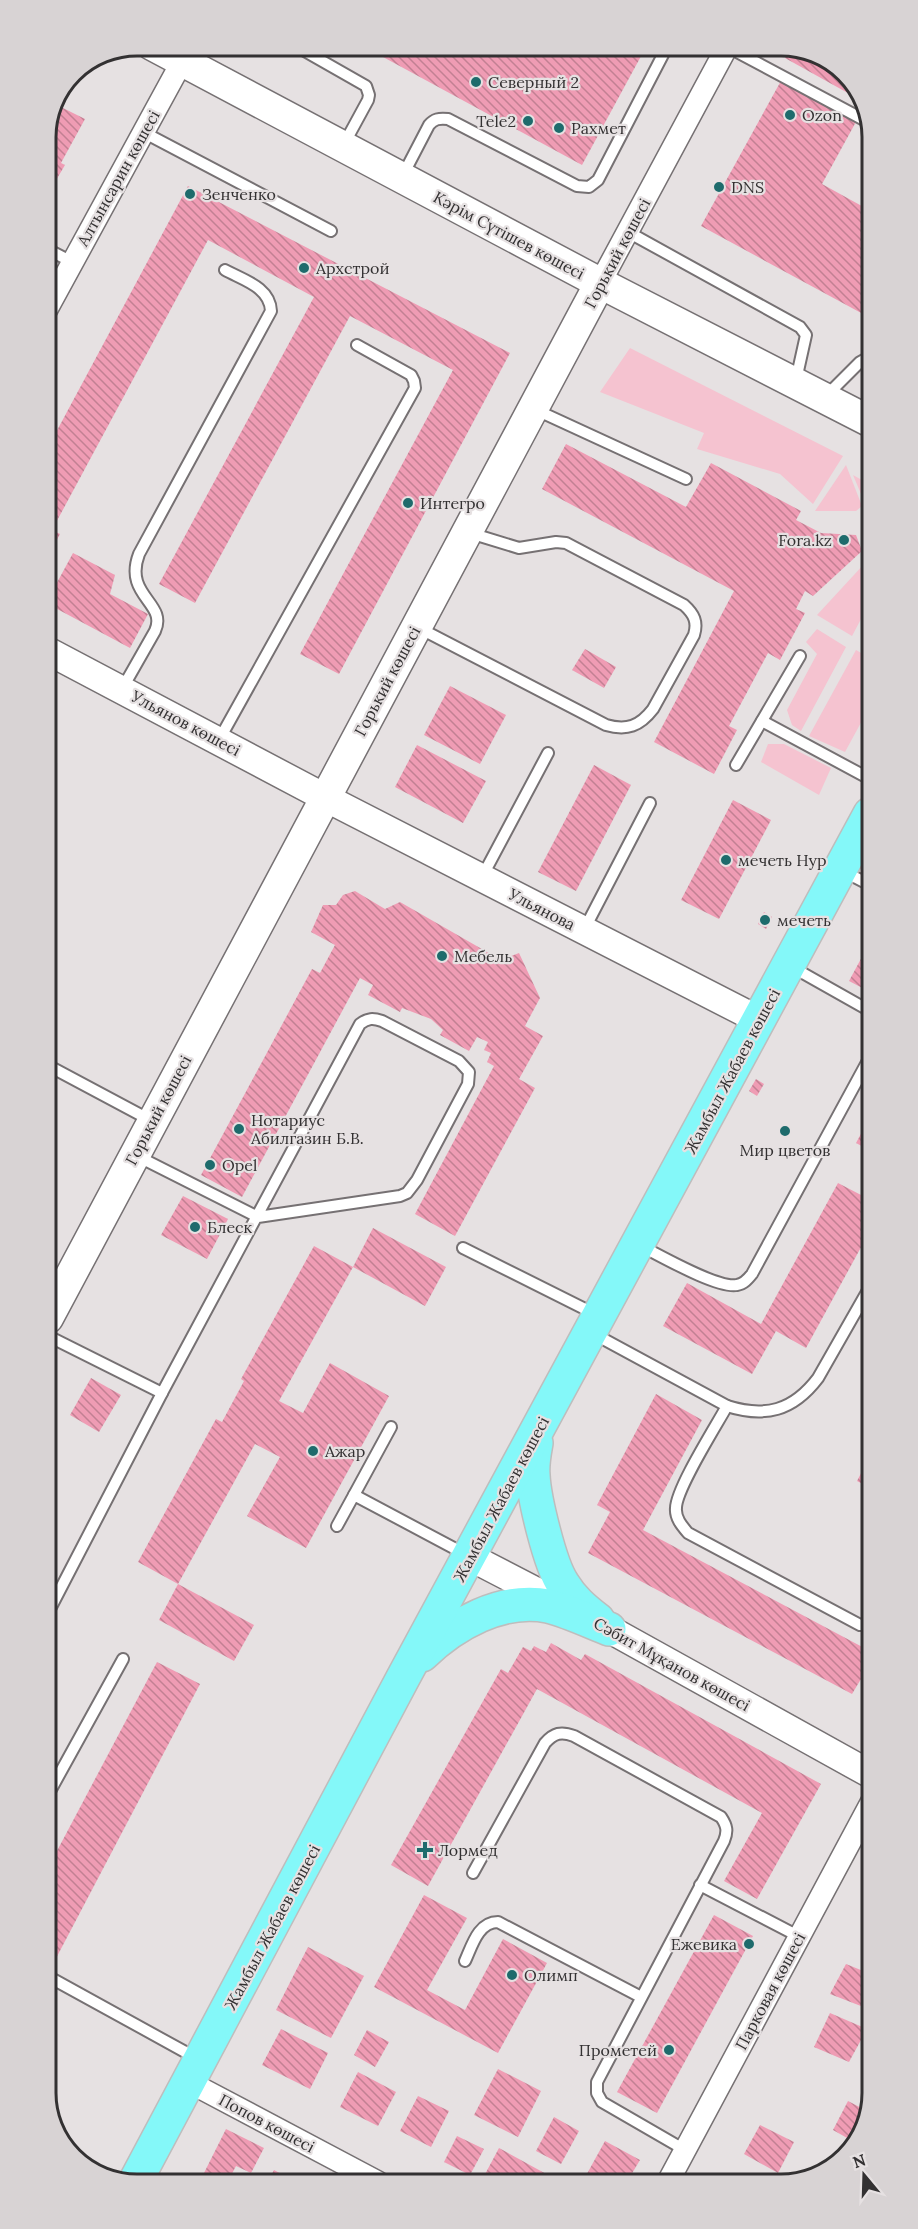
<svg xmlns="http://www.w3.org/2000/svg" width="918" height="2229" font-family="Lora,serif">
<defs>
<pattern id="building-back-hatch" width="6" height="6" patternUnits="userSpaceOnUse" patternTransform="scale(1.5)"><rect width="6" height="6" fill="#ef9cb4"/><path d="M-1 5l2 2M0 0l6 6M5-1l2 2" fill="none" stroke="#c28093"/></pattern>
</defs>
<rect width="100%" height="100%" fill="#e6e1e2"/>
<g fill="#f5c3d0">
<polygon points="630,348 843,456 813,504 780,474 697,449 704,433 600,392"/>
<polygon points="846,465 862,506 856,511 815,511"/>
<polygon points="853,475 869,484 869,504 864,501"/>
<polygon points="869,562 869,604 852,636 817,615 865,563"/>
<polygon points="817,629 846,647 801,731 792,725 787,710 817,654 806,642"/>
<polygon points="856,650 870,658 870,706 845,752 809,736"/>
<polygon points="768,744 784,744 831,768 819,795 761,762"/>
</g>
<g fill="url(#building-back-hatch)">
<polygon points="361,45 644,45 646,47 582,165"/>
<polygon points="792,47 838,64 864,102 785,58"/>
<polygon points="782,79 857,120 822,184 869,210 869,303 863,314 701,226"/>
<polygon points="57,105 85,119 61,163 65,165 45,199 45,131"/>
<polygon points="188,186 510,353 339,674 300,654 453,370 350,316 195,603 159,584 314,297 208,240 52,530 60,534 46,560 46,451"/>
<polygon points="566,444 686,507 711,463 801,511 796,520 821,533 856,535 862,551 813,596 805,591 796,609 805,613 780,660 768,653 729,726 737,730 714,774 654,742 734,591 542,489"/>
<polygon points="73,553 115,575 110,594 148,614 130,648 46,603"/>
<polygon points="585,649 616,667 604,688 572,670"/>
<polygon points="450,686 506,715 480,764 424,735"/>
<polygon points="417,745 486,781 463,823 395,787"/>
<polygon points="594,765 631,785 576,891 538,872"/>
<polygon points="733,800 771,820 719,919 681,900"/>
<polygon points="355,891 385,909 400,902 501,960 519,953 540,998 525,1026 543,1036 519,1079 535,1088 455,1236 415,1214 494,1066 487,1062 491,1053 484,1050 488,1042 477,1037 469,1051 440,1035 443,1030 431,1019 402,1008 400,1012 368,995 373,985 360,978 242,1197 201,1175 312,969 320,973 335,945 311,932 323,905 336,905 343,895"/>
<polygon points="764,912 772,917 766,929 758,924"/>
<polygon points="47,926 56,931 47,947"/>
<polygon points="870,942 870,992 849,981"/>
<polygon points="756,1079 764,1084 757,1096 749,1091"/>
<polygon points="871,1115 871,1151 856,1143"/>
<polygon points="871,1177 871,1229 806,1348 776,1331 752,1374 663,1326 687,1283 761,1324 838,1183 861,1195"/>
<polygon points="183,1196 228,1219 207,1259 161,1235"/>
<polygon points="373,1228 446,1267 425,1306 353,1267"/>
<polygon points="314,1246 353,1267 279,1401 303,1413 330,1363 389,1396 306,1548 247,1516 280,1457 255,1444 178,1584 138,1562 216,1419 222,1422 244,1381 241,1379"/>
<polygon points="91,1378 121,1395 99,1432 70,1415"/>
<polygon points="656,1394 702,1420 643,1530 868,1650 872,1643 872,1685 861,1679 852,1694 588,1553 610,1512 597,1505"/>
<polygon points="871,1454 871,1458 872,1489 857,1481"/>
<polygon points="178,1584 254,1625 234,1661 159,1620"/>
<polygon points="551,1643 581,1660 585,1654 821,1784 757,1899 724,1881 762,1813 537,1689 428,1886 391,1865 501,1669 508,1673 523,1647 531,1651 534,1646 546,1652"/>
<polygon points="157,1662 200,1684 52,1966 49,1964 49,1866"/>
<polygon points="424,1895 467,1918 427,1990 465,2010 503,1939 547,1963 498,2053 374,1987"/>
<polygon points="873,1910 873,1924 866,1921"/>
<polygon points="714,1915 753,1936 657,2113 617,2092"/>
<polygon points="308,1947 364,1976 331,2038 276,2010"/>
<polygon points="846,1964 873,1975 873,1996 866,2008 830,1994"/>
<polygon points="830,2013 867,2029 849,2062 814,2047"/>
<polygon points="281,2029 328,2053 310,2089 262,2065"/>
<polygon points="367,2030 389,2042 375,2067 354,2055"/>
<polygon points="498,2069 541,2091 518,2137 474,2115"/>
<polygon points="358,2072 396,2092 378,2126 340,2107"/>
<polygon points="418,2096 449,2111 431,2147 400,2131"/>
<polygon points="848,2101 867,2111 856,2143 833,2130"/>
<polygon points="554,2117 579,2131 561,2164 536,2151"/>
<polygon points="760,2125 794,2142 778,2173 744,2154"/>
<polygon points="226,2129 264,2148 251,2173 236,2166 227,2183 199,2183"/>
<polygon points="457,2136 484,2149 470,2175 444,2162"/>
<polygon points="605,2141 640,2160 628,2180 583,2181"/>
<polygon points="499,2148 548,2175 545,2181 489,2181 483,2178"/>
<polygon points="274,2170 298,2183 267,2183"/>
</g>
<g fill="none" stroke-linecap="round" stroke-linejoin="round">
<defs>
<g id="service">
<polyline points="294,45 366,86 369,95 368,100 343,146"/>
<polyline points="724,45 868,122"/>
<polyline points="143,132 331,231"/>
<path d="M403,175L429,125C434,119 439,118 448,119L577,186L589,187L598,180L668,45"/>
<polyline points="628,232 800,327 806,335 796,380"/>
<polyline points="45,248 72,262"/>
<polyline points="825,397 860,362 869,357"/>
<polyline points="534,409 686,479"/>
<path d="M419,628L606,725C627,731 640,726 653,709L694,635C698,622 694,614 684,605L566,543L556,542L519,548L470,533"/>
<path d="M122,689L155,631C168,603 123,596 139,554L271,311C270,287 243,280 225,270"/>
<polyline points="762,721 870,779"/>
<polyline points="219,740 415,388 414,381 411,375 357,345"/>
<polyline points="736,765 800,656"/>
<polyline points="843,871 870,885"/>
<polyline points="482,877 548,753"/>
<polyline points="584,930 650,803"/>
<polyline points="792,967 870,1011"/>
<polyline points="47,1065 152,1121"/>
<path d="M641,1246C661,1256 718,1289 737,1285C744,1284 748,1279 752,1274L871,1055"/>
<polyline points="463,1248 597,1315"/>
<path d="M594,1334L727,1406C716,1426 676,1489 676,1508C675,1518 682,1526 688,1533L860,1625"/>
<path d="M48,1336L162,1393L360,1024C368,1018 373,1018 382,1021L459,1061L469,1072L468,1084L417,1180L407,1193L400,1196L258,1217L137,1156"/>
<path d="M727,1406C765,1418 793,1411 818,1378L871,1285"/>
<polyline points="354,1495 391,1427"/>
<polyline points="337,1526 354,1495 465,1554"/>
<polyline points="49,1611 162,1393"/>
<polyline points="49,1793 123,1659"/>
<path d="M473,1873L545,1743C554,1733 561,1731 574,1736L721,1817C727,1826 728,1831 724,1841L597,2082V2093L602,2102L685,2150"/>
<polyline points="700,1885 800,1937"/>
<path d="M465,1961C472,1946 478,1922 498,1922L641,1997"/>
<polyline points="49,1977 198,2059"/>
</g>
<g id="minor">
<polyline points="600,283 728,45"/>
<polyline points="46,311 191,45"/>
<polyline points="189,2082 378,2182"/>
<polyline points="669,2180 872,1801"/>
</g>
<g id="tertiary">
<polyline points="46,650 324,797 759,1020"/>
<polyline points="470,1557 609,1629 872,1775"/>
</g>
<g id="secondary">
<polyline points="152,45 600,283 869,421"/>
<polyline points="48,1318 600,283"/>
</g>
<g id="primary">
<path d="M536,1443C534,1454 532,1464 533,1475C534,1498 550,1565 563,1584C572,1599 584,1609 598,1620"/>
<path d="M422,1655C454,1624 502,1597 548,1606C568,1611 589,1621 609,1629"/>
<polyline points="134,2184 404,1676 870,814"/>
</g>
</defs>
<use href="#service" stroke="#767173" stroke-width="14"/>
<use href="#minor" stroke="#767173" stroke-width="24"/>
<use href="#tertiary" stroke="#767173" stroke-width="30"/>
<use href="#secondary" stroke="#767173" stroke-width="33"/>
<use href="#primary" stroke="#bebdbd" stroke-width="36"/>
<use href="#service" stroke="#fff" stroke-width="10"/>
<use href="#minor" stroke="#fff" stroke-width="21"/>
<use href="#tertiary" stroke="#fff" stroke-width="27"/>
<use href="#secondary" stroke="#fff" stroke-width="30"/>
<use href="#primary" stroke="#84f8f9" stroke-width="33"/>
</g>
<g fill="#1e6b6c" stroke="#e6e1e2" stroke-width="2">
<circle cx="476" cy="82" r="6"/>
<circle cx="790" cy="115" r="6"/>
<circle cx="528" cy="121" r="6"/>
<circle cx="559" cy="128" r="6"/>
<circle cx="719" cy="187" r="6"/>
<circle cx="190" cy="194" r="6"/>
<circle cx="304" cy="268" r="6"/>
<circle cx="408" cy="503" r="6"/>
<circle cx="844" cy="540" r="6"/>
<circle cx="726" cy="860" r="6"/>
<circle cx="765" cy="920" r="6"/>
<circle cx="442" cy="956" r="6"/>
<circle cx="239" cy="1129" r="6"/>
<circle cx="785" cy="1131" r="6"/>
<circle cx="210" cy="1165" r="6"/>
<circle cx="195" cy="1227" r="6"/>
<circle cx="313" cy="1451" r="6"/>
<path d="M422 1841h6v6h6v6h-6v6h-6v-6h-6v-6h6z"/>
<circle cx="749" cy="1944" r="6"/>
<circle cx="512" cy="1975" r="6"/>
<circle cx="669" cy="2050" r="6"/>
</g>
<g text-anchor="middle" stroke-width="4.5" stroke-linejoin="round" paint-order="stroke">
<g font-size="16" fill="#333132" stroke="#e6e1e2" text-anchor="start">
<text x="488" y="88">Северный 2</text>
<text x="802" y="121">Ozon</text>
<text x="516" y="127" text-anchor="end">Tele2</text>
<text x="571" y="134">Рахмет</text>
<text x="731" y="193">DNS</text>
<text x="202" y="200">Зенченко</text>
<text x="316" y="274">Архстрой</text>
<text x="420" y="509">Интегро</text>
<text x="832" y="546" text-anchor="end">Fora.kz</text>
<text x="738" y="866">мечеть Нур</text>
<text x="777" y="926">мечеть</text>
<text x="454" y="962">Мебель</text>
<text x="251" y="1126">Нотариус<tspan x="251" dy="18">Абилгазин Б.В.</tspan></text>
<text x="785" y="1156" text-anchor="middle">Мир цветов</text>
<text x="222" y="1171">Opel</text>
<text x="207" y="1233">Блеск</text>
<text x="325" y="1457">Ажар</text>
<text x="438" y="1856">Лормед</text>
<text x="737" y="1950" text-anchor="end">Ежевика</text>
<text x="524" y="1981">Олимп</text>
<text x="657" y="2056" text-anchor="end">Прометей</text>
</g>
<g font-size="16" fill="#333132" stroke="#e6e1e2">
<text transform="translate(118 178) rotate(-61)" y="6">Алтынсарин көшесі</text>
<text transform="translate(509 235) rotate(28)" y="6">Кәрім Сүтішев көшесі</text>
<text transform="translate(617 253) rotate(-62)" y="6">Горький көшесі</text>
<text transform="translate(387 681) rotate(-62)" y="6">Горький көшесі</text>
<text transform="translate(186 723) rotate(28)" y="6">Ульянов көшесі</text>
<text transform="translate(542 909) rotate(27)" y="6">Ульянова</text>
<text transform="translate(732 1071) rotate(-62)" y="6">Жамбыл Жабаев көшесі</text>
<text transform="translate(158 1110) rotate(-62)" y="6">Горький көшесі</text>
<text transform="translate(501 1499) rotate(-62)" y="6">Жамбыл Жабаев көшесі</text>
<text transform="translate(672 1664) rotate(29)" y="6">Сәбит Мұқанов көшесі</text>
<text transform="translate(272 1927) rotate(-62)" y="6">Жамбыл Жабаев көшесі</text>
<text transform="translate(770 1991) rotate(-62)" y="6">Парковая көшесі</text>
<text transform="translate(267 2123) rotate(28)" y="6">Попов көшесі</text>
</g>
</g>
<path d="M0 0H918V2229H0ZM137 56H781A81 81 0 0 1 862 137V2093A81 81 0 0 1 781 2174H137A81 81 0 0 1 56 2093V137A81 81 0 0 1 137 56Z" fill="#d8d3d4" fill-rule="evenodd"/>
<path fill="none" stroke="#333132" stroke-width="3" d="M137 56H781A81 81 0 0 1 862 137V2093A81 81 0 0 1 781 2174H137A81 81 0 0 1 56 2093V137A81 81 0 0 1 137 56Z"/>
<g transform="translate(864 2175) rotate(341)" stroke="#e6e1e2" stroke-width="4.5" paint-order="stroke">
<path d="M0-4.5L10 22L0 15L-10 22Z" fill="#333132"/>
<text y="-9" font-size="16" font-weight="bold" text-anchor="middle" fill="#333132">N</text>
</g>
</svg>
